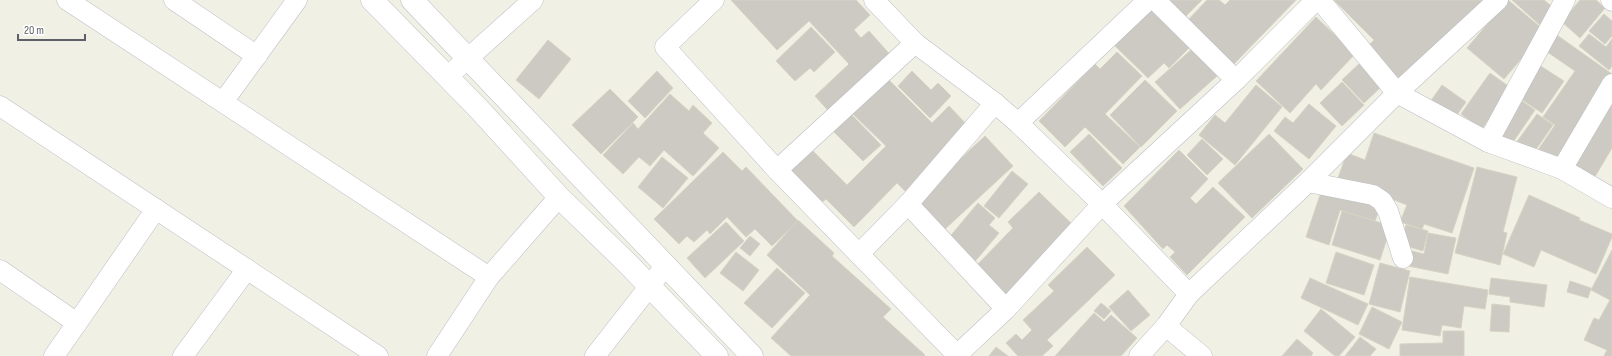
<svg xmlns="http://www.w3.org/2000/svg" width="1612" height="356" font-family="'Sofia Sans Condensed',sans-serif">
<rect width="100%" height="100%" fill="#f0f0e5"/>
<g fill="#cccac2" stroke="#d6d3c3">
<polygon points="731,0 856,0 870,15 854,30 861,38 869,31 894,59 833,116 815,96 849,64 809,21 777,50"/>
<polygon points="1165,0 1202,0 1183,19"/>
<polygon points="1207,0 1219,0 1225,5 1230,0 1296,0 1232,66 1187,21"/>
<polygon points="1334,0 1484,0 1402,81 1367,47 1374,40"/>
<polygon points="1508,0 1545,31 1504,79 1467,48"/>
<polygon points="1512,0 1544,0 1555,9 1541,26"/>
<polygon points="1580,0 1596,0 1605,8 1580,38 1562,22"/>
<polygon points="1149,6 1190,47 1169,68 1164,63 1148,78 1112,43"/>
<polygon points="1604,14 1612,21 1612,36 1605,44 1589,31"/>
<polygon points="1316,17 1355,54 1321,90 1316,84 1290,113 1256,81"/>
<polygon points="811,27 835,52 814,72 810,68 795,81 776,61"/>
<polygon points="1554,33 1612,74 1612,77 1552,164 1536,153 1555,125 1543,117 1575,71 1543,49"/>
<polygon points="1589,34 1606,47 1612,39 1612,66 1609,70 1579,46"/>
<polygon points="548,40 571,59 539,99 516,80"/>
<polygon points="1192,49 1217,76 1180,109 1155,82"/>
<polygon points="1117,52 1142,76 1105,114 1140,147 1123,164 1085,127 1065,147 1039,121 1095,64 1100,69"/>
<polygon points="1361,62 1383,85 1364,103 1342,80"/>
<polygon points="1539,65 1564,81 1542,113 1518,97"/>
<polygon points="657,71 673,88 645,118 628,101"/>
<polygon points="912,71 931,90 938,83 951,96 930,118 898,86"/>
<polygon points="1490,73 1511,88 1482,129 1461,114"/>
<polygon points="888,79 932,123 949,106 970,128 906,192 897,183 854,227 826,199 821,203 786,168 808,146 847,185 886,146 853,114"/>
<polygon points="1145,80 1177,111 1141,147 1110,115"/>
<polygon points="1342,82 1364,105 1342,126 1320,103"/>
<polygon points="1256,85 1282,107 1235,165 1199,135 1215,115 1225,123"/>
<polygon points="1442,85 1466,102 1454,119 1430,102"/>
<polygon points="610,89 638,117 601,154 572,125"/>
<polygon points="670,94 689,111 693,105 712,123 703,133 719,148 693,176 664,150 650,166 639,157 623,174 603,155 633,123 638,129"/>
<polygon points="1612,98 1612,148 1593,180 1572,167"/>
<polygon points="1519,99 1535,110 1511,145 1495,134"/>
<polygon points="1309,104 1336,126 1309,159 1274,131 1285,117 1293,123"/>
<polygon points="850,113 881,145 863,161 832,130"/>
<polygon points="1537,114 1553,125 1532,155 1516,143"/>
<polygon points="1374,133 1474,168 1452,233 1424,224 1422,229 1400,222 1407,205 1338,178 1347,153 1365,160"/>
<polygon points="1089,134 1122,168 1103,186 1070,152"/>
<polygon points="1269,134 1303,169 1252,218 1218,183"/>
<polygon points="985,136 1013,166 944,230 916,200"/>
<polygon points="1202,139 1223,159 1207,175 1187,155"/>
<polygon points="1179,150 1208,179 1190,198 1196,204 1213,187 1245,217 1187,275 1170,257 1175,252 1167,245 1163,249 1124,206"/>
<polygon points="723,152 742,171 746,167 798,221 772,246 755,229 746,237 727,217 710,234 707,230 694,242 687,236 679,244 654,219"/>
<polygon points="662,157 688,178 663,208 638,187"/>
<polygon points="1477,167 1517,177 1503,232 1507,233 1500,265 1455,253"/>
<polygon points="1012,171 1028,184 999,218 984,206"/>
<polygon points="1322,189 1380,207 1375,221 1340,210 1329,245 1306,237"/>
<polygon points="1039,192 1077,229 1009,298 976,266 1013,228 1008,222"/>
<polygon points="1529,195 1580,218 1579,220 1612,234 1612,237 1596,274 1541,250 1534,267 1503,254"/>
<polygon points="978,203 995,218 989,225 999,233 972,265 947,240"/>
<polygon points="1342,211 1391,226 1380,260 1332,245"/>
<polygon points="798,220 834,253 832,256 891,309 883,317 925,355 924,356 791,356 771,338 810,295 767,255"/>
<polygon points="726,222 744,241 705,278 687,258"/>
<polygon points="1406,225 1428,231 1423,251 1400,244"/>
<polygon points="1428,233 1456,238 1448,274 1408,266 1412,251 1424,254"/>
<polygon points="750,236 760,244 750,256 740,248"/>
<polygon points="1087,247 1115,275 1047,340 1053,346 1042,356 1018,356 1006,343 1016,334 1022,340 1032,330 1023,320 1054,291 1048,285"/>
<polygon points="1612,250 1612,356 1604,356 1607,350 1584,340 1594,318 1599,320 1610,300 1591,290"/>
<polygon points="736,252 759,270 743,291 720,273"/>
<polygon points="1336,252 1374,265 1364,295 1326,283"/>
<polygon points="1380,263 1410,271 1400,312 1369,304"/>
<polygon points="777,268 805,293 772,328 744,303"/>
<polygon points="1410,277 1488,290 1485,309 1464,306 1461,328 1442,325 1440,336 1402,330"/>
<polygon points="1310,278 1368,304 1358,325 1301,298"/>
<polygon points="1491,278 1547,285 1544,307 1510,302 1510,297 1489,294"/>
<polygon points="1570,281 1591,288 1588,298 1567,292"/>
<polygon points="1128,290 1150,315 1131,331 1109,307"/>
<polygon points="1101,303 1111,311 1104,319 1094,311"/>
<polygon points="1492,304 1510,306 1509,332 1490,331"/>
<polygon points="1372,307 1402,322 1389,349 1359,334"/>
<polygon points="1321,309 1355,337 1339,356 1335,356 1304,331"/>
<polygon points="1094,313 1104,322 1111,315 1137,338 1121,356 1055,356"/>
<polygon points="1443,331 1464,331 1464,356 1400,356 1400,344 1443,343"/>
<polygon points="1360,337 1376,349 1370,356 1345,356"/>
<polygon points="1297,339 1313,353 1311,356 1282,356"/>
<polygon points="996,347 1008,356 989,356"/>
</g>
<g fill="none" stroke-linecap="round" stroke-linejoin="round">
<defs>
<g id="minor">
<polyline points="67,0 489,277 559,197"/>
<polyline points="174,0 257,56"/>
<polyline points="714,0 665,47 777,170 958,356"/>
<polyline points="874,0 915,43 995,103 1018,123 1102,204 1189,294"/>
<polyline points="1155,0 1236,80"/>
<polyline points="1320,0 1397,93 1488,142 1562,169 1612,198"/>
<polyline points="1611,0 1612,1"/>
<polyline points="447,77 533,0"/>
<polyline points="223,102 297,0"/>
<polyline points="0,106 378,356"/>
<polyline points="1018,123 1148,0"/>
<polyline points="1488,142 1565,0"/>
<polyline points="1562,169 1612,84"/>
<polyline points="777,170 915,43"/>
<polyline points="1308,182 1373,195 1382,201 1388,211 1403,258"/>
<polyline points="908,204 1006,309"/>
<polyline points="859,254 908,204 995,103"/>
<polyline points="0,270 77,323 156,209"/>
<polyline points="1166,326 1202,356"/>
<polyline points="54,356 77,323"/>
<polyline points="183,356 247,269"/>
<polyline points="437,356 489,277"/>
<polyline points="595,356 666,265"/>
<polyline points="956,356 1006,309 1102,204 1236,80 1316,0"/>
<polyline points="1139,356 1166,326 1189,294 1308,182 1397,93 1498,0"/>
</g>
<g id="tertiary">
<polyline points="372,0 478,108 559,197 627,263 717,356"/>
<polyline points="412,0 752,356"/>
</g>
</defs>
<use href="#minor" stroke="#bdbec5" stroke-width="21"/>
<use href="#tertiary" stroke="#bdbec5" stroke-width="23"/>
<use href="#minor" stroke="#fff" stroke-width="20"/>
<use href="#tertiary" stroke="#fff" stroke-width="22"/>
</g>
<path d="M18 34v6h67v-6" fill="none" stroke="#5d6067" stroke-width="2"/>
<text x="24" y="34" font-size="12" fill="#5d6067" stroke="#ffffff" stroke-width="3" paint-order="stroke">20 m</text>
</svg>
